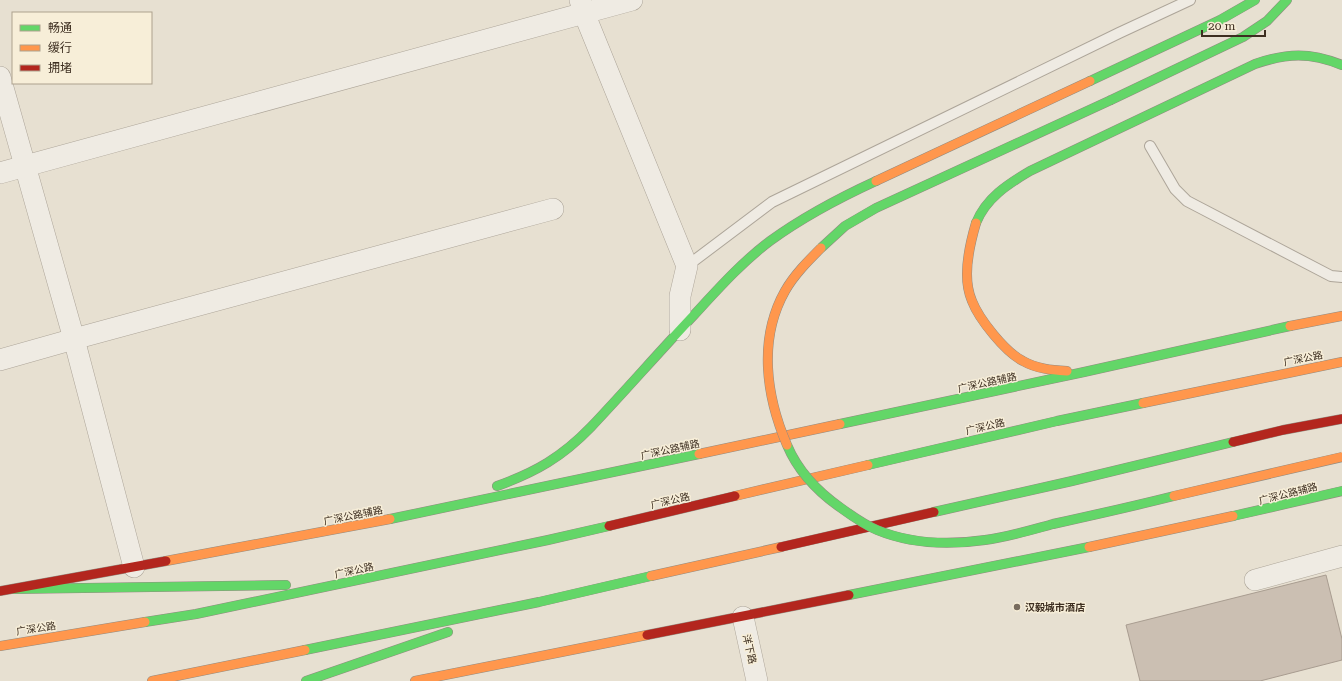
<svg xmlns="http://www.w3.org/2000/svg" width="1342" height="681" font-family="'Roboto Serif','Noto Sans SC',serif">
<rect width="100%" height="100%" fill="#e7e0d1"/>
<polygon fill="#cbbfb2" stroke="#a89c90" points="1326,575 1342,639 1342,660 1260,681 1140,681 1126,625"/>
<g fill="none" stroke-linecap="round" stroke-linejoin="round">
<defs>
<g id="lane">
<polyline points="1150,146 1175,189 1187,201 1331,276 1342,277"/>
<polyline points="687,266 772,202 1119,33 1190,0"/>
</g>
<g id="street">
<polyline points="580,0 584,13 687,266 680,296 680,330"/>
<polyline points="0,77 74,339 134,567"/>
<polyline points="0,173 632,0"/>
<polyline points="0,360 74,339 553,209"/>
<polyline points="1255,580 1342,556"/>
<polyline points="743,617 757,681"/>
</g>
<g id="fast">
<polyline points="1090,81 1220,20 1255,0"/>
<polyline points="1111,100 1243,37 1267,21 1287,0"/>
<path d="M976,223C986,198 1008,184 1030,171L1255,64C1287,53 1310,52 1342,65"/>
<polyline points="840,424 1084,372 1290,326"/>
<polyline points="868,465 1057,421 1143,403"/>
<path d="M497,486C536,472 562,457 591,427C626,390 659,352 694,315C718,289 742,262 770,241C803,217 839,198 876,181"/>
<polyline points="934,512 1072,481 1233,442"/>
<polyline points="1233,516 1342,491"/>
<polyline points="390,519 699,454"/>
<polyline points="14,589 286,585"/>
<polyline points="849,595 1089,547"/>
<polyline points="145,622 196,614 548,540 609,526"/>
<polyline points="305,650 539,602 651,576"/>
<polyline points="306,681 448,632"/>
</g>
<g id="slow">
<polyline points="876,181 1090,81"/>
<path d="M976,223C971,240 967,256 967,274C967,282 969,294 972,301C979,319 1005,352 1023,361C1037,369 1052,370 1067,371"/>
<polyline points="1290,326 1342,316"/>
<polyline points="1143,403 1342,362"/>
<polyline points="699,454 840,424"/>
<polyline points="735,496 868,465"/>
<polyline points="1089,547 1233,516"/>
<polyline points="166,561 390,519"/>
<polyline points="651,576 781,547"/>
<polyline points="0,646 145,622"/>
<polyline points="152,681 305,650"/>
<polyline points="415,681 647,635"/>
</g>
<g id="jam">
<polyline points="1233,442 1283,430 1342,419"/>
<polyline points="609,526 735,496"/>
<polyline points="781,547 934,512"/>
<polyline points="0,591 166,561"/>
<polyline points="647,635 849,595"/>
</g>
</defs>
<use href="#lane" stroke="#ada599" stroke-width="12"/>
<use href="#street" stroke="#ada599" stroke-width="22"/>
<use href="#fast" stroke="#928b80" stroke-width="10"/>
<use href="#slow" stroke="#928b80" stroke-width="10"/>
<use href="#jam" stroke="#928b80" stroke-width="10"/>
<use href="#lane" stroke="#efebe3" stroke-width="10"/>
<use href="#street" stroke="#efebe3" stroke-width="21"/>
<use href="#fast" stroke="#63d668" stroke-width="9"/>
<use href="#slow" stroke="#ff974d" stroke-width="9"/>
<use href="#jam" stroke="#b3261e" stroke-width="9"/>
<defs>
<g id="fast-bridge">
<polyline points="821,248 845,226 876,208 1111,100"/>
<path d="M787,445C798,471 818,492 841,508C852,516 865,525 877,530C911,544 950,545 985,540C1008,537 1031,530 1053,524C1094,515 1134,506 1174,496"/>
</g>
<g id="slow-bridge">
<path d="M787,445C766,396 758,339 785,291C794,275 808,261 821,248"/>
<polyline points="1174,496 1342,457"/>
</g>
</defs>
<use href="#fast-bridge" stroke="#928b80" stroke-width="10" stroke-linecap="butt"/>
<use href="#slow-bridge" stroke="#928b80" stroke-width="10" stroke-linecap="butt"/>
<use href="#fast-bridge" stroke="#63d668" stroke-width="9"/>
<use href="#slow-bridge" stroke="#ff974d" stroke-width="9"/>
</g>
<circle fill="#786c5e" stroke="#f7eed8" stroke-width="1.5" cx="1017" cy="607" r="4"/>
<g text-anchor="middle" stroke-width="3" stroke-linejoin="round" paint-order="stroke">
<g font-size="10" fill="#3d2e20" stroke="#f7eed8">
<text transform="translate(1303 358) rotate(-11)" y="4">广深公路</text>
<text transform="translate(987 382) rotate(-12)" y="4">广深公路辅路</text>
<text transform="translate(985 426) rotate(-13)" y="4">广深公路</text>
<text transform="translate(670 449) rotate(-12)" y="4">广深公路辅路</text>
<text transform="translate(1288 493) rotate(-14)" y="4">广深公路辅路</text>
<text transform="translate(670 500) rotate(-13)" y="4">广深公路</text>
<text transform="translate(353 515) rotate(-11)" y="4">广深公路辅路</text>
<text transform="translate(354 570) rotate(-12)" y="4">广深公路</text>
<text transform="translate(36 628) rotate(-9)" y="4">广深公路</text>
<text transform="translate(750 649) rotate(77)" y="4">洋下路</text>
</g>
<g font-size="10" font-weight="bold" fill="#3d2e20" stroke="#f7eed8" text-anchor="start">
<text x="1025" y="611">汉毅城市酒店</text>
</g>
</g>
<rect x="12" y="12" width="140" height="72" fill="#f7eed8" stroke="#ada18e"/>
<rect x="20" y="25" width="20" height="6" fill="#63d668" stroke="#ada18e"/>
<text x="48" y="32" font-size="12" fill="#3d2e20">畅通</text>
<rect x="20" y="45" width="20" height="6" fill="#ff974d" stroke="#ada18e"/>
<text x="48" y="52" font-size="12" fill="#3d2e20">缓行</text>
<rect x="20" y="65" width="20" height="6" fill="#b3261e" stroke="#ada18e"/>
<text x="48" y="72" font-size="12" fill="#3d2e20">拥堵</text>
<path d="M1202 30v6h63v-6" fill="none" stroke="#3d2e20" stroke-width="2"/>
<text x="1208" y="30" font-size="12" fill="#3d2e20" stroke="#f7eed8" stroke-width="3" paint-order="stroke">20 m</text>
</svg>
